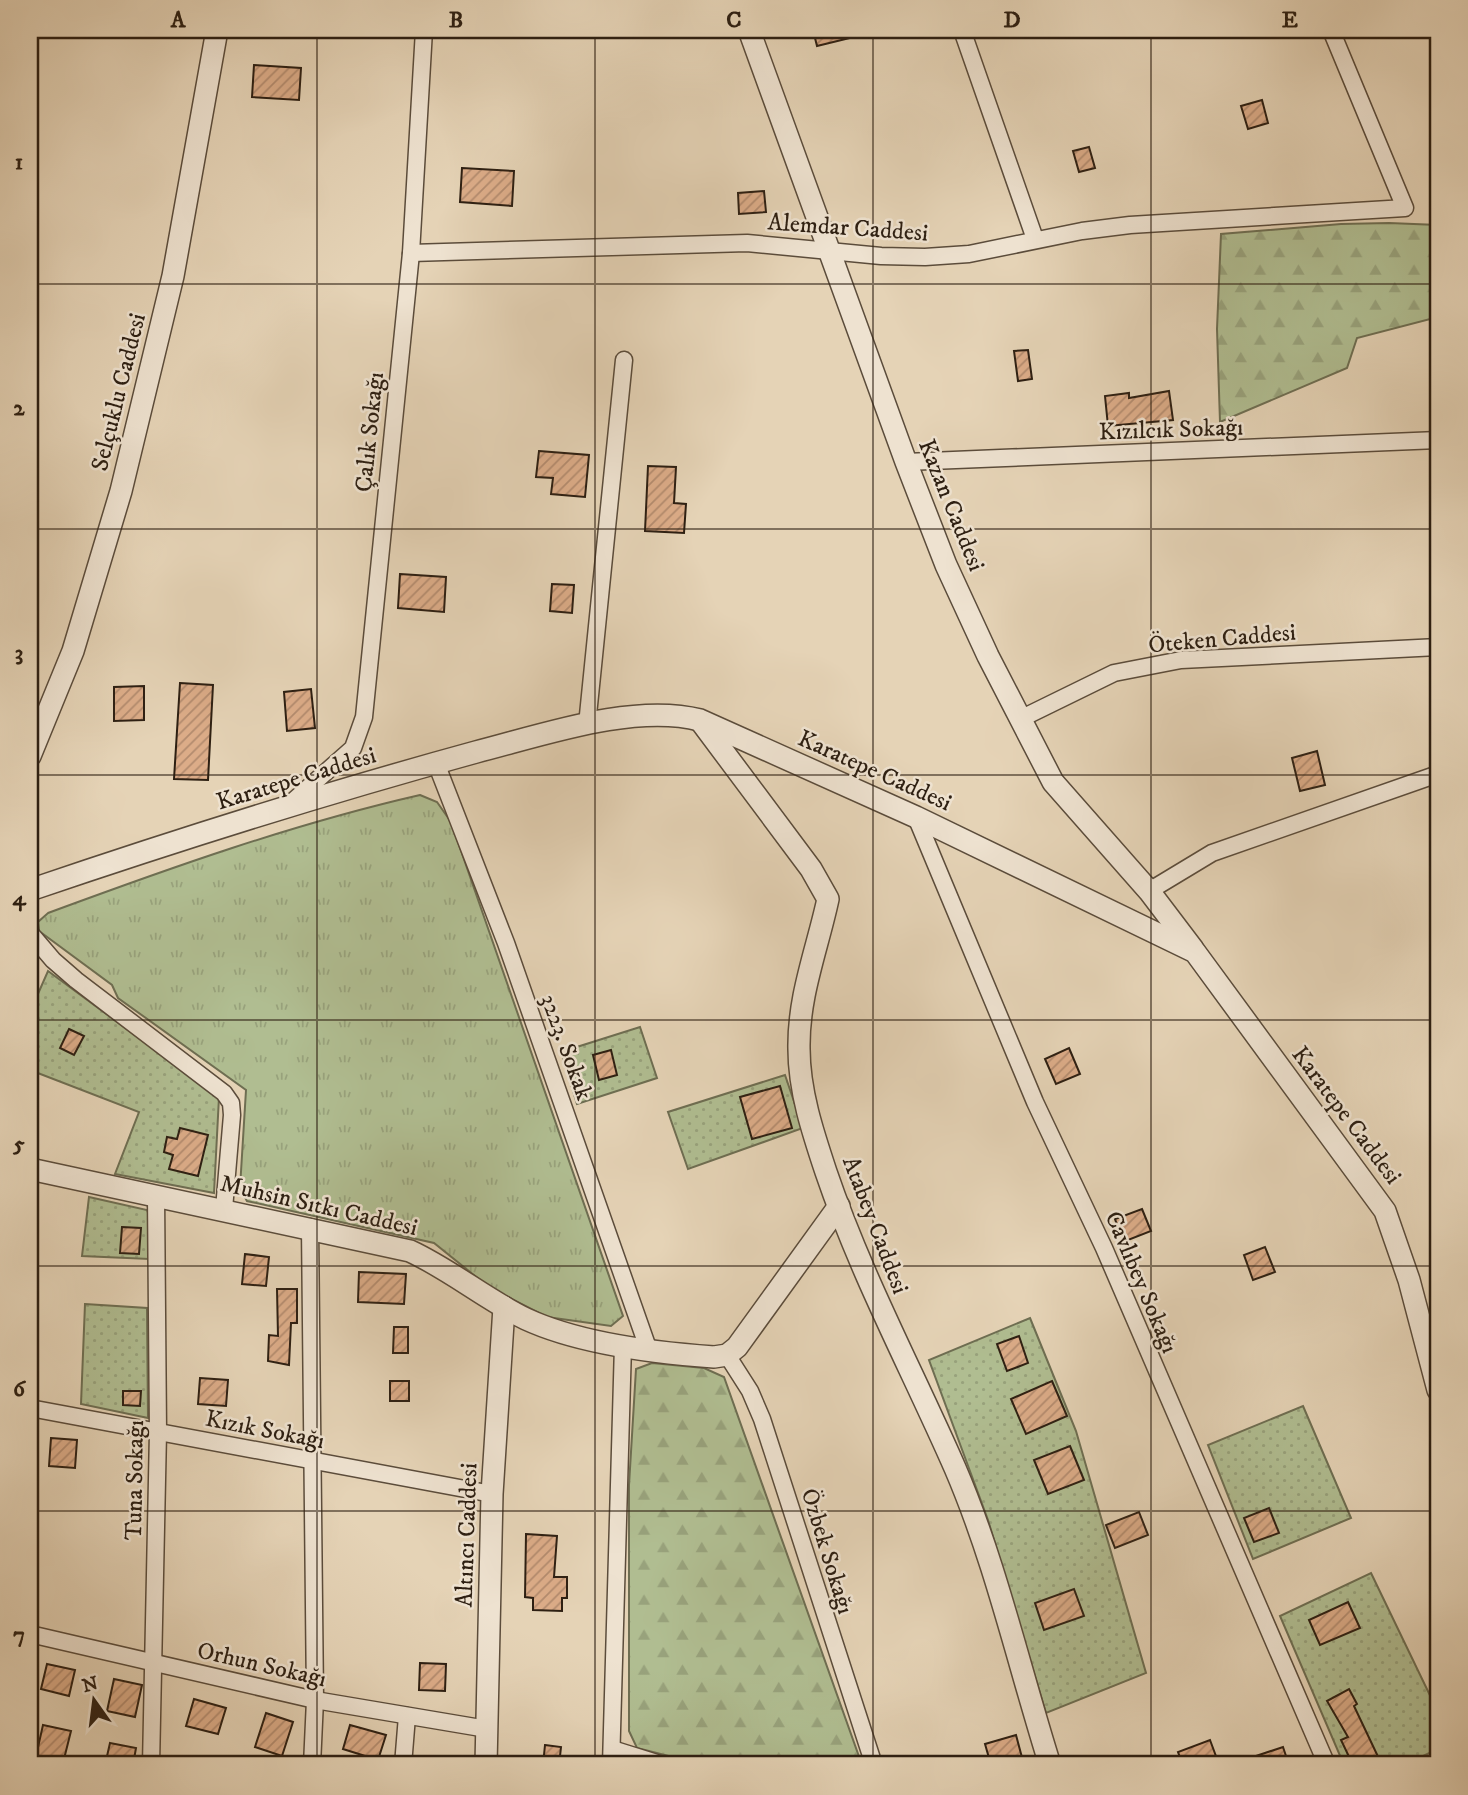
<svg xmlns="http://www.w3.org/2000/svg" width="1468" height="1795" font-family="'IM FELL DW Pica',serif">
<defs>
<pattern id="grass-tufts" width="24" height="20" patternUnits="userSpaceOnUse" patternTransform="scale(1.75)"><rect width="24" height="20" fill="#b0bd91"/><path d="M3 7l-1-3M5 7V3M7 7l1-3M15 17l-1-3M17 17v-4M19 17l1-3" fill="none" stroke="#98a27c"/></pattern>
<pattern id="forest-firs" width="22" height="20" patternUnits="userSpaceOnUse" patternTransform="scale(1.75)"><rect width="22" height="20" fill="#b0bd91"/><path d="M5 1l3.5 6h-7zM16 11l3.5 6h-7z" fill="#98a27c"/></pattern>
<pattern id="garden-dots" width="8" height="8" patternUnits="userSpaceOnUse" patternTransform="scale(1.75)"><rect width="8" height="8" fill="#b0bd91"/><path d="M2 2h.1M6 6h.1" fill="none" stroke="#98a27c" stroke-width="1.8" stroke-linecap="round"/></pattern>
<pattern id="building-hatch" width="6" height="6" patternUnits="userSpaceOnUse" patternTransform="scale(1.75)"><rect width="6" height="6" fill="#dcac88"/><path d="M-1 1l2-2M0 6l6-6M5 7l2-2" fill="none" stroke="#b38b6e"/></pattern>
</defs>
<rect width="100%" height="100%" fill="#e5d3b6"/>
<filter id="stains"><feTurbulence type="fractalNoise" baseFrequency=".00286" numOctaves="4"/><feColorMatrix values="0 0 0 0 .2 0 0 0 0 .09 0 0 0 0 .02 0 0 0 .5 -.17"/></filter>
<radialGradient id="worn" r=".72"><stop offset=".6" stop-color="#630" stop-opacity="0"/><stop offset="1" stop-color="#630" stop-opacity=".3"/></radialGradient>
<path fill="url(#grass-tufts)" stroke="#6e6e52" stroke-width="2" d="M420,795L437,802L451,822L623,1316L611,1326L547,1317L490,1288L434,1243L247,1201L240,1188L246,1090L118,998L112,985L39,931L38,922L48,913C170,868 293,824 420,795Z"/>
<g fill="url(#forest-firs)" stroke="#6e6e52" stroke-width="2">
<polygon points="1389,223 1438,225 1438,317 1357,338 1347,368 1220,422 1217,329 1221,234 1341,224"/>
<polygon points="652,1363 704,1368 724,1377 862,1765 704,1765 637,1748 629,1731 629,1485 636,1369"/>
</g>
<g fill="url(#garden-dots)" stroke="#6e6e52" stroke-width="2">
<polygon points="48,971 219,1097 214,1193 115,1174 139,1112 30,1070 30,1012"/>
<polygon points="640,1027 657,1078 577,1104 561,1052"/>
<polygon points="785,1075 803,1128 688,1169 668,1112"/>
<polygon points="89,1197 147,1210 150,1218 149,1259 82,1256"/>
<polygon points="85,1304 147,1308 148,1418 81,1404"/>
<polygon points="1030,1318 1076,1431 1146,1673 1046,1713 988,1520 929,1360"/>
<polygon points="1303,1406 1351,1518 1253,1559 1208,1445"/>
<polygon points="1371,1573 1438,1712 1438,1749 1404,1765 1344,1765 1280,1616"/>
</g>
<g fill="url(#building-hatch)" stroke="#2d1f12" stroke-width="2">
<polygon points="813,30 861,30 862,35 817,46"/>
<polygon points="254,65 301,68 299,100 252,97"/>
<polygon points="1262,100 1268,123 1248,129 1241,106"/>
<polygon points="1089,147 1095,168 1079,172 1073,151"/>
<polygon points="462,168 514,171 512,206 460,202"/>
<polygon points="764,191 766,212 739,214 738,193"/>
<polygon points="1028,350 1032,379 1018,381 1014,351"/>
<polygon points="1169,391 1173,420 1108,426 1105,396 1129,393 1129,398"/>
<polygon points="539,451 589,455 585,497 551,494 553,478 536,477"/>
<polygon points="648,466 676,467 674,503 686,504 684,533 645,531"/>
<polygon points="400,574 446,577 444,612 398,608"/>
<polygon points="552,584 574,585 572,613 550,611"/>
<polygon points="180,683 213,685 208,780 174,779"/>
<polygon points="144,686 144,720 114,721 114,687"/>
<polygon points="311,689 315,728 287,731 284,692"/>
<polygon points="1317,751 1325,785 1300,791 1292,758"/>
<polygon points="69,1029 84,1036 74,1055 60,1048"/>
<polygon points="1069,1048 1080,1074 1056,1084 1045,1059"/>
<polygon points="611,1050 617,1075 599,1080 593,1055"/>
<polygon points="780,1086 792,1128 752,1139 740,1097"/>
<polygon points="180,1128 208,1135 198,1176 169,1169 173,1155 164,1152 167,1137 177,1139"/>
<polygon points="1142,1209 1151,1231 1123,1242 1115,1219"/>
<polygon points="122,1227 141,1228 139,1254 120,1253"/>
<polygon points="1265,1247 1275,1272 1253,1280 1244,1255"/>
<polygon points="245,1254 269,1257 266,1286 242,1284"/>
<polygon points="359,1272 406,1274 404,1304 358,1302"/>
<polygon points="277,1289 297,1289 297,1323 291,1323 289,1365 268,1361 269,1335 278,1336"/>
<polygon points="394,1327 408,1327 408,1353 393,1353"/>
<polygon points="1019,1336 1028,1363 1007,1371 997,1344"/>
<polygon points="200,1378 228,1380 226,1406 198,1404"/>
<rect x="390" y="1381" width="19" height="20"/>
<polygon points="1052,1381 1067,1416 1026,1434 1011,1399"/>
<polygon points="123,1391 141,1391 140,1406 123,1405"/>
<polygon points="51,1438 77,1440 75,1468 49,1466"/>
<polygon points="1070,1446 1084,1480 1048,1494 1034,1460"/>
<polygon points="1269,1508 1279,1533 1254,1542 1244,1518"/>
<polygon points="1139,1512 1148,1535 1115,1548 1106,1525"/>
<polygon points="526,1534 557,1536 554,1577 567,1577 567,1598 562,1598 562,1611 533,1610 533,1598 525,1597"/>
<polygon points="1074,1589 1084,1616 1044,1630 1035,1603"/>
<polygon points="1348,1602 1360,1628 1320,1645 1309,1620"/>
<polygon points="420,1663 446,1664 445,1691 419,1690"/>
<polygon points="47,1664 75,1670 69,1696 41,1689"/>
<polygon points="114,1679 142,1685 135,1717 107,1711"/>
<polygon points="1349,1689 1357,1704 1354,1706 1382,1765 1353,1765 1341,1740 1348,1737 1327,1701"/>
<polygon points="194,1699 226,1708 218,1734 186,1726"/>
<polygon points="266,1713 293,1722 282,1756 255,1747"/>
<polygon points="43,1725 71,1731 63,1763 36,1756"/>
<polygon points="350,1725 386,1735 378,1760 343,1749"/>
<polygon points="1016,1735 1024,1765 991,1765 985,1744"/>
<polygon points="1210,1740 1217,1759 1201,1765 1183,1765 1178,1752"/>
<polygon points="110,1743 136,1748 133,1765 105,1765"/>
<polygon points="545,1745 561,1747 559,1765 543,1765"/>
<polygon points="1283,1747 1289,1765 1235,1765 1235,1763"/>
</g>
<g fill="none" stroke-linecap="round" stroke-linejoin="round">
<defs>
<g id="minor">
<polyline points="962,30 1035,239"/>
<polyline points="411,253 747,243 881,256 925,257 969,254 1082,231 1130,225 1405,208 1331,30"/>
<polyline points="906,462 1438,440"/>
<polyline points="1020,719 1114,673 1181,660 1438,647"/>
<polyline points="587,725 624,360"/>
<polyline points="436,763 506,943 648,1348"/>
<polyline points="291,803 353,748 364,717 411,253 424,30"/>
<polyline points="916,817 1035,1102 1104,1248 1327,1765"/>
<polyline points="1149,891 1212,853 1438,774"/>
<polyline points="30,933 53,960 76,980 224,1093 231,1103 232,1115 224,1209"/>
<polyline points="310,1227 315,1700 312,1765"/>
<polyline points="727,1355 750,1391 762,1419 874,1765"/>
<polyline points="30,1408 492,1494"/>
<polyline points="30,1634 315,1700 487,1729"/>
<polyline points="612,1749 663,1765"/>
<polyline points="151,1765 158,1432 156,1195"/>
<polyline points="403,1765 407,1716"/>
<polyline points="611,1765 623,1345"/>
</g>
<g id="tertiary">
<polyline points="749,30 906,462 946,565 988,656 1053,782 1149,891 1193,949"/>
<path d="M702,723L811,869L828,899C817,950 798,996 799,1049C799,1091 813,1133 826,1172C861,1275 912,1370 955,1468C996,1563 1019,1667 1050,1765"/>
<polyline points="30,756 73,651 121,491 173,276 217,30"/>
<path d="M30,890C177,840 326,793 476,752C543,735 633,703 700,720L916,817L1195,952L1385,1211L1409,1280L1438,1390"/>
<path d="M30,1169L410,1251C451,1270 485,1299 526,1319C578,1343 657,1353 714,1357L727,1355L737,1347L839,1206"/>
<polyline points="486,1765 492,1494 504,1307"/>
</g>
</defs>
<use href="#minor" stroke="#5b4c3b" stroke-width="19"/>
<use href="#tertiary" stroke="#5b4c3b" stroke-width="24"/>
<use href="#minor" stroke="#eee2d0" stroke-width="16"/>
<use href="#tertiary" stroke="#eee2d0" stroke-width="21"/>
</g>
<path fill="none" stroke="#2d1f12" stroke-width="2" stroke-opacity="0.55" d="M317,30V1765M595,30V1765M873,30V1765M1151,30V1765M30,284H1438M30,529H1438M30,775H1438M30,1020H1438M30,1266H1438M30,1511H1438"/>
<g text-anchor="middle" stroke-width="5" stroke-linejoin="round" paint-order="stroke">
<g font-size="24" fill="#2d1f12" stroke="#eee2d0">
<text transform="translate(848 227) rotate(4)" y="8">Alemdar Caddesi</text>
<text transform="translate(118 392) rotate(-76)" y="8">Selçuklu Caddesi</text>
<text transform="translate(1171 429) rotate(-2)" y="8">Kızılcık Sokağı</text>
<text transform="translate(369 432) rotate(-84)" y="8">Çalık Sokağı</text>
<text transform="translate(952 505) rotate(68)" y="8">Kazan Caddesi</text>
<text transform="translate(1222 638) rotate(-5)" y="8">Öteken Caddesi</text>
<text transform="translate(875 770) rotate(24)" y="8">Karatepe Caddesi</text>
<text transform="translate(296 778) rotate(-17)" y="8">Karatepe Caddesi</text>
<text transform="translate(567 1047) rotate(70)" y="8">3223. Sokak</text>
<text transform="translate(1347 1115) rotate(53)" y="8">Karatepe Caddesi</text>
<text transform="translate(319 1205) rotate(13)" y="8">Muhsin Sıtkı Caddesi</text>
<text transform="translate(876 1225) rotate(69)" y="8">Atabey Caddesi</text>
<text transform="translate(1142 1282) rotate(67)" y="8">Cavlıbey Sokağı</text>
<text transform="translate(265 1429) rotate(11)" y="8">Kızık Sokağı</text>
<text transform="translate(134 1480) rotate(-89)" y="8">Tuna Sokağı</text>
<text transform="translate(466 1535) rotate(-88)" y="8">Altıncı Caddesi</text>
<text transform="translate(828 1551) rotate(73)" y="8">Özbek Sokağı</text>
<text transform="translate(262 1664) rotate(13)" y="8">Orhun Sokağı</text>
</g>
</g>
<rect width="1468" height="1795" fill="none" stroke="#e5d3b6" stroke-width="77"/>
<g transform="translate(94 1700) rotate(346)" stroke="#eee2d0" stroke-width="5" paint-order="stroke">
<path d="M0-5L12 26L0 18L-12 26Z" fill="#2d1f12"/>
<text y="-10" font-size="19" font-weight="bold" text-anchor="middle" fill="#2d1f12">N</text>
</g>
<rect x="38" y="38" width="1392" height="1718" fill="none" stroke="#2d1f12" stroke-width="2.5"/>
<g font-size="23" text-anchor="middle" font-weight="bold" fill="#2d1f12">
<text x="178" y="27">A</text>
<text x="456" y="27">B</text>
<text x="734" y="27">C</text>
<text x="1012" y="27">D</text>
<text x="1290" y="27">E</text>
<text x="19" y="169">1</text>
<text x="19" y="415">2</text>
<text x="19" y="660">3</text>
<text x="19" y="905">4</text>
<text x="19" y="1151">5</text>
<text x="19" y="1396">6</text>
<text x="19" y="1642">7</text>
</g>
<rect width="100%" height="100%" filter="url(#stains)"/>
<rect width="100%" height="100%" fill="url(#worn)"/>
</svg>
